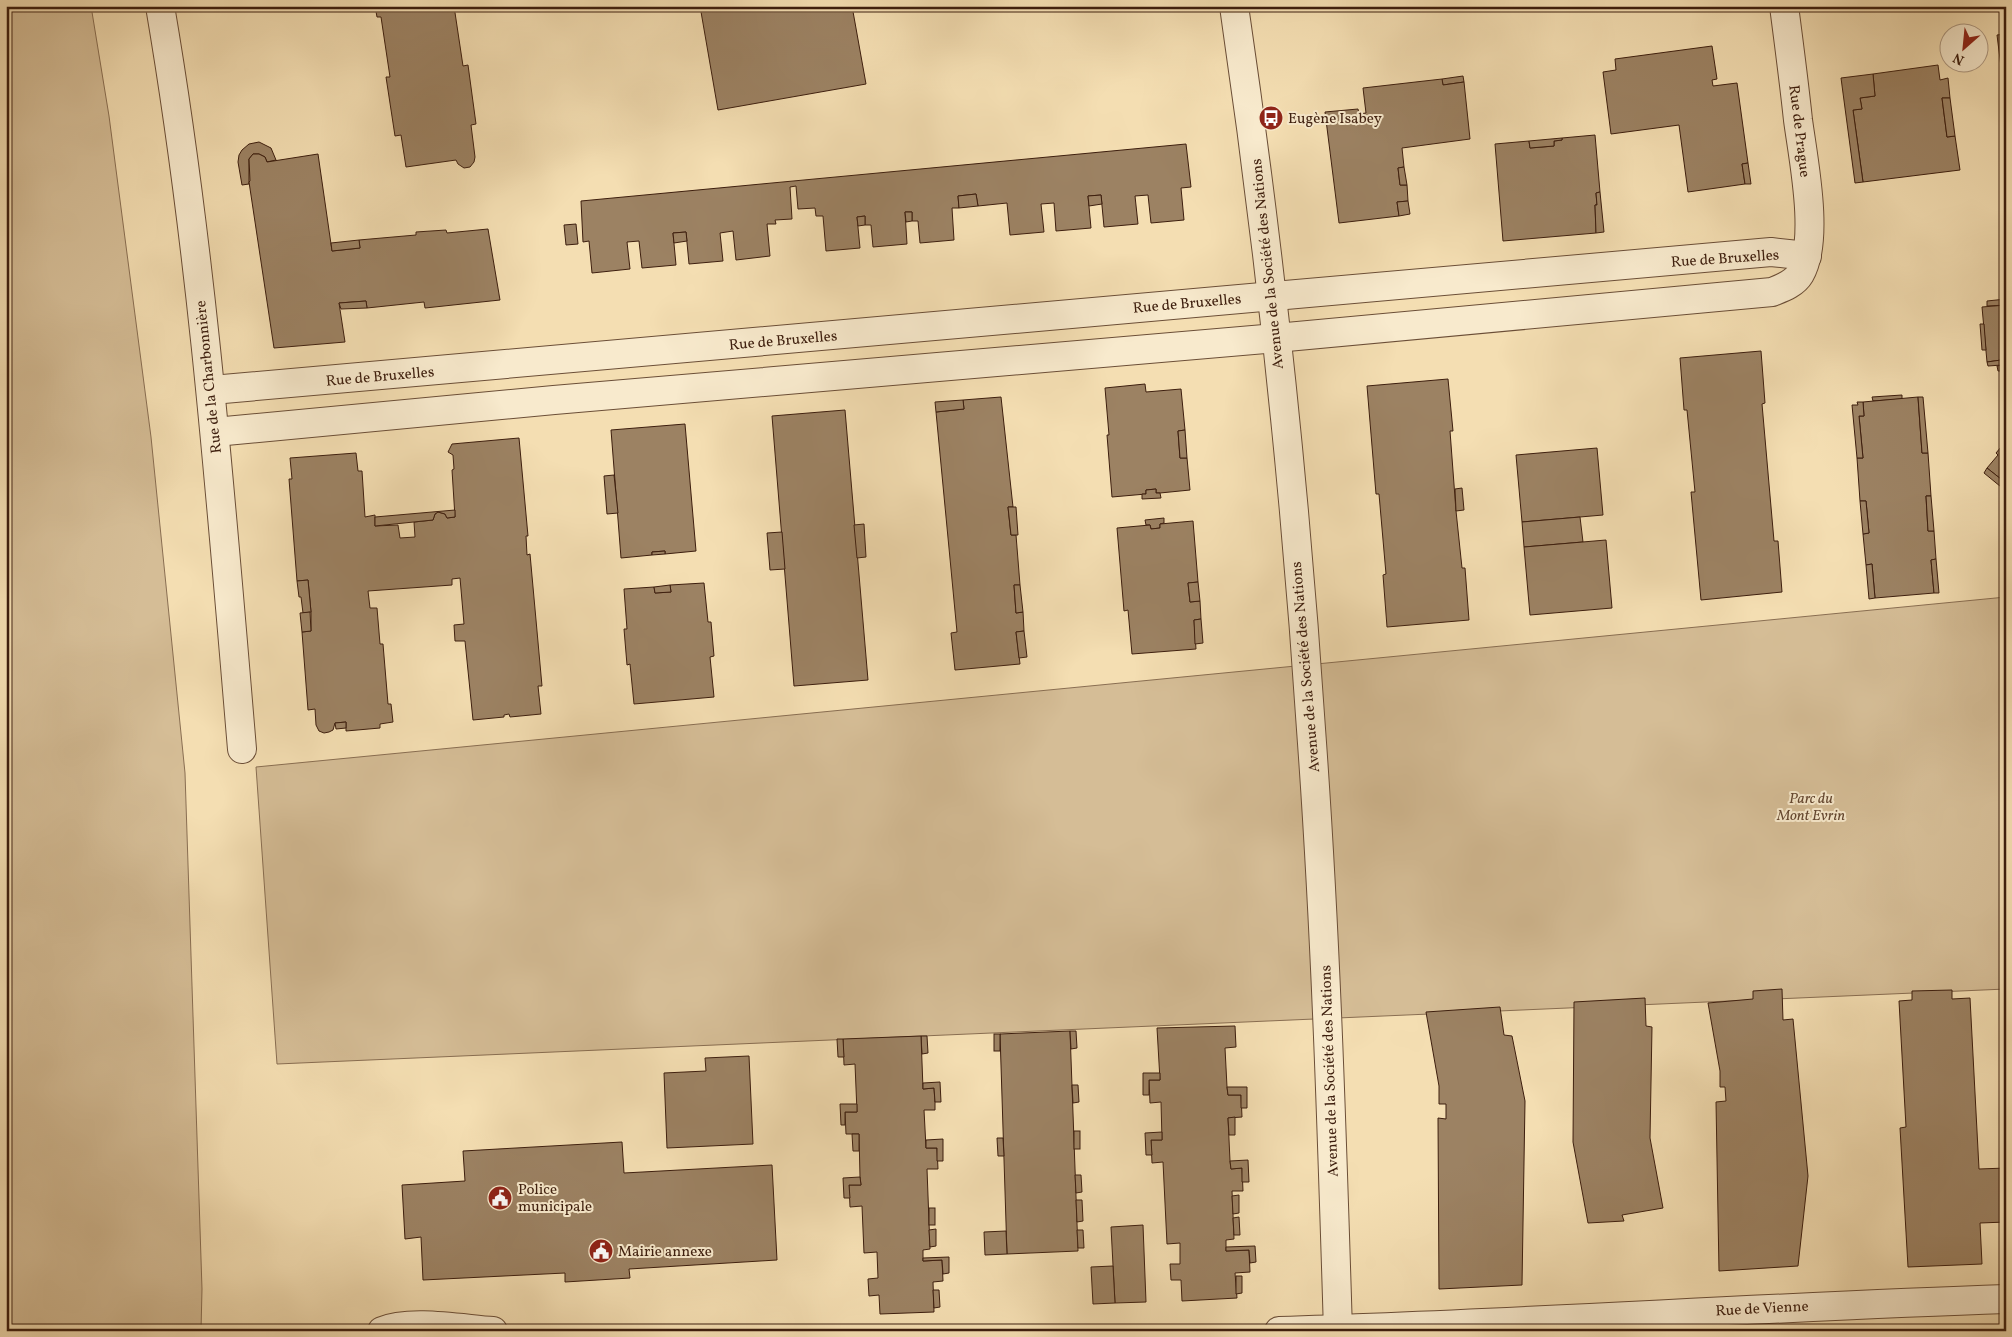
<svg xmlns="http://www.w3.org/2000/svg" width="2012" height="1337" font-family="Vollkorn,serif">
<rect width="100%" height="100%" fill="#f4deb2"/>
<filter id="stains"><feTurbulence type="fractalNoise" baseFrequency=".004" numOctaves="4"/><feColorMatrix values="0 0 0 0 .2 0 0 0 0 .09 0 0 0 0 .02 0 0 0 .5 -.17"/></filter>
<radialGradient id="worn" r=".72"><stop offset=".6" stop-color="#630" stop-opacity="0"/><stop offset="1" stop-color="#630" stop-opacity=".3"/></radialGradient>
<g fill="#d5bd96" stroke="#896e52">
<polygon points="6,6 91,6 109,116 151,437 185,773 202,1289 201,1331 6,1331"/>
<polygon points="2006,597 2006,989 277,1064 256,767"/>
</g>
<g fill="#9c8263" stroke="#3d1e0e">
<polygon points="375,6 454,6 463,66 468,65 476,124 471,125 475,157 474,162 470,167 464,168 458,164 456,160 406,167 401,135 395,136 386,77 390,77 381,17 377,17"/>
<polygon points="700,6 852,6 866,84 718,110"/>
<polygon points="2006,34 2006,91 2004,91 1997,35"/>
<polygon points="1712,46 1717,79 1712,80 1713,86 1737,83 1748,163 1742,164 1745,184 1688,192 1679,125 1611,134 1603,72 1616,70 1615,59"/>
<polygon points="1938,65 1940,80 1948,78 1950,98 1942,98 1947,137 1955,136 1960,170 1863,182 1853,110 1862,109 1860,98 1875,96 1873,74"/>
<polygon points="1873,74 1875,96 1860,98 1862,109 1853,110 1863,182 1855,183 1841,78"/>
<polygon points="1463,76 1464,82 1443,85 1442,79"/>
<polygon points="1442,79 1443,85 1464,82 1470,139 1402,148 1404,167 1398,168 1400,185 1407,185 1408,201 1397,202 1399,216 1339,223 1325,112 1358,109 1359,114 1366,113 1363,88"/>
<polygon points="1942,98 1950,98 1955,136 1947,137"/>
<polygon points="1595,135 1600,192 1596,193 1597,205 1595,205 1596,233 1503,241 1495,144 1529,141 1530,148 1554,146 1554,141 1562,140 1562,138"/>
<polygon points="1562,138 1562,140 1554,141 1554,146 1530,148 1529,141"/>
<polygon points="259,142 271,148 276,160 267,162 265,157 259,154 253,154 249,159 249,184 242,185 238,162 239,155 242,150 249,144"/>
<polygon points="1186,144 1191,187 1181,188 1184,220 1151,223 1148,195 1135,196 1138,224 1104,227 1101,195 1088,196 1091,228 1056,231 1054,203 1041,204 1044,232 1010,235 1007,203 978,206 976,194 958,196 959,208 952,208 954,240 920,243 918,221 912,221 912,212 905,212 907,244 873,247 871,225 865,225 865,216 857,217 860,248 826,251 823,216 816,216 815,208 798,209 796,186 790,187 792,219 775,220 776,224 767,224 770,256 736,260 733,231 720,233 723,261 689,264 686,232 673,233 676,265 642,268 639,241 627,242 630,269 592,273 589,241 583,242 581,201"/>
<polygon points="253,154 259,154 265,157 267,162 318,154 332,251 360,248 359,240 416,235 416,232 446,230 447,233 488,229 500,300 425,308 424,302 367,308 366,301 339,303 345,342 274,348 249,182 250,181 249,159"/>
<polygon points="1748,163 1751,184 1745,184 1742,164"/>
<polygon points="1404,167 1407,185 1400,185 1398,168"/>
<polygon points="1600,192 1604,232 1596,233 1595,205 1597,205 1596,193"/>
<polygon points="976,194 978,206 959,208 958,196"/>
<polygon points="1101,195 1102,204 1089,206 1088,196"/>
<polygon points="1408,201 1410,214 1399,216 1397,202"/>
<polygon points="905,212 912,212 912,221 906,222"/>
<polygon points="865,216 865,225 858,226 857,217"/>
<polygon points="576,224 578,244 566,245 564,225"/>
<polygon points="686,232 687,241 674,243 673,233"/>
<polygon points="359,240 360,248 332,251 331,243"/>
<polygon points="2006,299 2006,305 1987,306 1987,301"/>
<polygon points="366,301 367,308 341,309 339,303"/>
<polygon points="2006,305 2006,365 2002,365 2001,360 1987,362 1982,307"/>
<polygon points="1980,324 1984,324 1986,350 1982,350"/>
<polygon points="1761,351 1765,403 1762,404 1774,541 1778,541 1782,592 1701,600 1691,492 1695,492 1687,410 1684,410 1680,358"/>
<polygon points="2001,360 2002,365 1988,366 1987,362"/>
<polygon points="2002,365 2006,365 2006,371 1998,371 1997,366"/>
<polygon points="1448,379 1453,431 1450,431 1456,511 1462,568 1465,568 1469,620 1387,627 1383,575 1386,574 1379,494 1376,494 1367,386"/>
<polygon points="1145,384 1146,392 1181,389 1185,430 1178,431 1180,458 1187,458 1190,490 1160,493 1156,493 1156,489 1146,490 1146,494 1112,497 1107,435 1109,435 1105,388"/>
<polygon points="1902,395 1902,399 1873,401 1872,397"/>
<polygon points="1001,397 1013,507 1008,507 1011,535 1016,535 1020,585 1014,585 1016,613 1023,612 1024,631 1016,632 1020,664 955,670 951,633 957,632 936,412 964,409 963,400"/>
<polygon points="1918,397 1922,453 1928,453 1931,496 1926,496 1928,531 1934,531 1936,559 1931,560 1934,593 1875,598 1872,564 1866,565 1863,534 1869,533 1866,501 1860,501 1857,458 1863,458 1859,416 1864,416 1863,402"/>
<polygon points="1918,397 1923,397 1928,453 1922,453"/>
<polygon points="963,400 964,409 936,412 935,402"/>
<polygon points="1857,402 1863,402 1864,416 1859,416 1863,458 1857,458 1852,405 1858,405"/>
<polygon points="845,410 868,680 794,686 772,416"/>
<polygon points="685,424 696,551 665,554 665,551 652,552 652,555 621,558 611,430"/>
<polygon points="1185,430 1187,458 1180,458 1178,431"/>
<polygon points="519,438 528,536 526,536 527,555 530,554 542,686 538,686 541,714 510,717 509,714 504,715 504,717 473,720 465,641 455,641 454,625 464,624 460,578 452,579 452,585 368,591 370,608 377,608 380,644 383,644 388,704 391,704 393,722 380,724 380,728 346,731 346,722 335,723 333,730 329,732 324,733 319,731 316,725 315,709 308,710 302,632 311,631 311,612 308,580 297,581 289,479 292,479 290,458 356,453 358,471 362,471 365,517 375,515 375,526 398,525 400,538 415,537 414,522 433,520 435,514 438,512 445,514 447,518 455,517 452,470 454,469 453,455 448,452 452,444"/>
<polygon points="2006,441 2006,483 1987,468 1998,455 1996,453"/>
<polygon points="1597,448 1603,515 1522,522 1516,455"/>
<polygon points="1987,468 2006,483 2006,491 1984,473"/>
<polygon points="614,475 618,513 607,514 604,476"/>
<polygon points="1462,488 1464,510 1456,511 1455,489"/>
<polygon points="1156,489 1156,493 1160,493 1161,498 1142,499 1142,494 1146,494 1146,490"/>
<polygon points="1926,496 1931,496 1934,531 1928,531"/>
<polygon points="1860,501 1866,501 1869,533 1863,534"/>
<polygon points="1008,507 1016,507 1018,535 1011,535"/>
<polygon points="455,510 455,517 447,518 445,514 438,512 435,514 433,520 375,526 375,517"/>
<polygon points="1580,517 1583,542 1524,547 1522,522"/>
<polygon points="1164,518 1164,523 1160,524 1160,528 1151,529 1150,525 1146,525 1145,520"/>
<polygon points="1193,521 1198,582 1188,583 1190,602 1200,601 1201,619 1194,620 1196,649 1132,654 1128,610 1124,611 1117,528 1150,525 1151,529 1160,528 1160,524"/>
<polygon points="864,524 866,557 857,558 854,525"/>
<polygon points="782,532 785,569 770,570 767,533"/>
<polygon points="1606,540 1612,608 1530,615 1524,547"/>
<polygon points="665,551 665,554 652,555 652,552"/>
<polygon points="1936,559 1939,593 1934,593 1931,560"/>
<polygon points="1872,564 1875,598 1869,599 1866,565"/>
<polygon points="308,580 311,612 303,613 301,597 299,597 297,581"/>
<polygon points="1198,582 1200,601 1190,602 1188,583"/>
<polygon points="704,583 708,622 711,622 714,656 710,657 714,697 634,704 630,664 627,665 624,629 627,629 624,589 654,587 655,593 671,592 670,585"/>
<polygon points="670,585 671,592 655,593 654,587"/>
<polygon points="1014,585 1020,585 1023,612 1016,613"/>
<polygon points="310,612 311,631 302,632 300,613"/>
<polygon points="1201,619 1203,643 1195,644 1194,620"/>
<polygon points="1024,631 1027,657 1019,658 1016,632"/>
<polygon points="346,722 346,728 336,729 335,723"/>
<polygon points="1782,989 1783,1020 1793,1019 1808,1176 1798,1266 1719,1271 1716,1102 1726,1101 1725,1087 1720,1087 1720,1071 1708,1003 1753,999 1753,991"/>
<polygon points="1952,990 1952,999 1970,998 1979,1169 2006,1168 2006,1222 1980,1223 1982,1264 1908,1267 1900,1128 1906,1127 1899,1001 1912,1000 1912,991"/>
<polygon points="1645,998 1646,1026 1652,1027 1650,1138 1663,1208 1622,1215 1624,1221 1588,1223 1573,1142 1574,1002"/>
<polygon points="1500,1007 1504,1035 1512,1036 1525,1101 1522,1285 1439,1289 1438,1118 1446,1119 1446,1104 1439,1104 1439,1086 1426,1012"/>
<polygon points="1235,1026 1236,1047 1225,1048 1227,1087 1228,1095 1241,1095 1242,1117 1228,1118 1230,1161 1231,1169 1242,1168 1243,1191 1232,1191 1234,1239 1226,1240 1226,1251 1249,1250 1250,1272 1235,1273 1237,1298 1182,1301 1181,1280 1171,1280 1170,1264 1180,1264 1180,1243 1167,1244 1163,1162 1152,1163 1151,1140 1162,1140 1161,1102 1150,1103 1149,1080 1160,1080 1157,1028"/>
<polygon points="1070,1031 1078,1251 1007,1254 1000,1034"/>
<polygon points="1070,1031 1076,1031 1077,1048 1071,1049"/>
<rect x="994" y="1034" width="6" height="17"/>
<polygon points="921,1036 927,1036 928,1053 922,1054"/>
<polygon points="921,1036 923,1089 934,1088 935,1102 935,1110 924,1110 926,1148 937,1148 938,1169 927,1169 930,1249 923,1250 923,1261 942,1260 943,1281 933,1282 934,1312 880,1314 879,1295 869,1296 868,1279 878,1278 877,1252 864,1253 862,1206 850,1207 849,1185 861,1185 860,1177 859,1134 846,1134 845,1112 857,1112 855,1064 844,1065 843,1039"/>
<polygon points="837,1039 843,1039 844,1057 838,1057"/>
<polygon points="749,1056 753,1144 667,1148 664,1073 706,1071 705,1058"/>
<polygon points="1143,1073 1160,1073 1160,1080 1149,1080 1149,1095 1143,1095"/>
<polygon points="940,1082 941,1102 935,1102 934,1088 923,1089 923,1083"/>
<polygon points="1072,1085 1078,1085 1079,1102 1073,1103"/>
<polygon points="1227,1087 1247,1087 1247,1108 1241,1108 1241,1095 1228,1095"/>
<polygon points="840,1104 857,1104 857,1112 845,1112 845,1125 841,1125"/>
<polygon points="1235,1117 1235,1135 1229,1135 1228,1118"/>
<rect x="1074" y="1131" width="6" height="18"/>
<polygon points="1162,1132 1162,1140 1151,1140 1152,1155 1146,1155 1145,1133"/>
<polygon points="852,1134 859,1134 859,1151 853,1151"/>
<polygon points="997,1138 1003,1138 1004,1156 998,1156"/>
<polygon points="943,1139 943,1161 937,1161 937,1148 926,1148 926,1140"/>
<polygon points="622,1142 624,1173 772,1165 777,1260 629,1269 630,1278 565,1282 565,1273 423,1280 421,1237 405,1239 402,1185 465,1181 463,1151"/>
<polygon points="1248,1160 1249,1182 1242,1182 1242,1168 1231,1169 1230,1161"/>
<polygon points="1075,1175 1081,1175 1082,1192 1076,1193"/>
<polygon points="860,1177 861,1185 849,1185 850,1198 844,1198 843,1178"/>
<polygon points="1239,1195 1239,1213 1233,1214 1232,1196"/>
<polygon points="1076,1200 1082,1200 1083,1221 1077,1222"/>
<rect x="929" y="1208" width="6" height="17"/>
<polygon points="1239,1217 1240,1235 1234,1235 1233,1218"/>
<polygon points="1143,1225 1146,1302 1115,1303 1111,1227"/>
<polygon points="936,1229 936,1246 930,1247 929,1230"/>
<polygon points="1077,1230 1083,1230 1084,1248 1078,1248"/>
<polygon points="1006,1231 1007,1254 985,1255 984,1232"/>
<polygon points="1255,1246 1256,1262 1250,1263 1249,1250 1226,1251 1226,1247"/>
<polygon points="949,1257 949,1273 943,1274 942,1260 923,1261 923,1258"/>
<polygon points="1113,1266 1115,1303 1093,1304 1091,1267"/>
<polygon points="1236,1276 1242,1276 1242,1293 1236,1294"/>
<polygon points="933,1290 939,1290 940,1307 934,1308"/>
</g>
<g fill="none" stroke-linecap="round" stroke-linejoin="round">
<defs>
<g id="minor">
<path d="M160,6C202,252 221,501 242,749"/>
<path d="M1234,6C1270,251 1296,497 1312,743C1326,939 1332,1135 1338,1331"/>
<polyline points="212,390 1771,252 1807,256"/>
<path d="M215,432L554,400L1276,338L1772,292C1782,288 1794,284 1800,274C1820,240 1803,158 1798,120C1794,82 1789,44 1784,6"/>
<path d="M382,1331C410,1319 463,1329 493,1331"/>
<path d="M1279,1331C1521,1324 1763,1307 2006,1299"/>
</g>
</defs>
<use href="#minor" stroke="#6b4e37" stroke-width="30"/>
<use href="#minor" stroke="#f8eacd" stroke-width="28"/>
</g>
<defs>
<symbol id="bus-disc" viewBox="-11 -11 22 22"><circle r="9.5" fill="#8f2418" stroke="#f8eacd"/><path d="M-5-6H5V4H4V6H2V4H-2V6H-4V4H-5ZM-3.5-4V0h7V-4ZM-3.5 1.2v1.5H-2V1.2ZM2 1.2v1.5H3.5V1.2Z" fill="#fff"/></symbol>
<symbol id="civic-disc" viewBox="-11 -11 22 22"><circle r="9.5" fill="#8f2418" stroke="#f8eacd"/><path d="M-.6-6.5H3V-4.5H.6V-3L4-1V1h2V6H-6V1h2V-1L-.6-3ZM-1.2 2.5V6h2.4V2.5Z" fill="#fff"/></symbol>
</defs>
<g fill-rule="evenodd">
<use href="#bus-disc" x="1257" y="104" width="28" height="28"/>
<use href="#civic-disc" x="486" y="1184" width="28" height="28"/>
<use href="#civic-disc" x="587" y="1237" width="28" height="28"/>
</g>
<g text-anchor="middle" stroke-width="4" stroke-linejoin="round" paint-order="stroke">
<g font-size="15" fill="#3d1e0e" stroke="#f8eacd" text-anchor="start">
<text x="1288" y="123">Eugène Isabey</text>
<text x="518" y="1194">Police<tspan x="518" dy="17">municipale</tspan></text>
<text x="618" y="1256">Mairie annexe</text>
</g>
<g font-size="15" fill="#3d1e0e" stroke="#f8eacd">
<text transform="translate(1800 131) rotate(83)" y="5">Rue de Prague</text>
<text transform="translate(1725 258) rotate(-4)" y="5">Rue de Bruxelles</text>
<text transform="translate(1267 264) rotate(-96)" y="5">Avenue de la Société des Nations</text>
<text transform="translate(1187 303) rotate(-5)" y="5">Rue de Bruxelles</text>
<text transform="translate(783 340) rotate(-5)" y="5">Rue de Bruxelles</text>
<text transform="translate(380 376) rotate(-5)" y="5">Rue de Bruxelles</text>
<text transform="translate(208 377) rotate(-96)" y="5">Rue de la Charbonnière</text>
<text transform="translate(1305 667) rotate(-95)" y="5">Avenue de la Société des Nations</text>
<text transform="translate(1329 1071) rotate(-92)" y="5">Avenue de la Société des Nations</text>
<text transform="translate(1762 1308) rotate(-3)" y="5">Rue de Vienne</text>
</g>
<g font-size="15" font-style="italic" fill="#634630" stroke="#f8eacd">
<text x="1811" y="803">Parc du<tspan x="1811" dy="17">Mont Evrin</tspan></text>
</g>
</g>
<rect width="2012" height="1337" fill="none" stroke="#f4deb2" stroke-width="25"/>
<rect x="8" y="8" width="1997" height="1322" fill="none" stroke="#3d1e0e" stroke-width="2.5"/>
<rect x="12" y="12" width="1987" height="1312" fill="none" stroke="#3d1e0e"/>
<g transform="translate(1964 48) rotate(207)"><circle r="24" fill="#f8eacd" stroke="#ad9881"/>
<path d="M0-4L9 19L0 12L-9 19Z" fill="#8f2418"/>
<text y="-8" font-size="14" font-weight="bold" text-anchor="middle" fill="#3d1e0e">N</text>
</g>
<rect width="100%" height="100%" filter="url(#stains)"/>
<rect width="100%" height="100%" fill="url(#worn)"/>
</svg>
